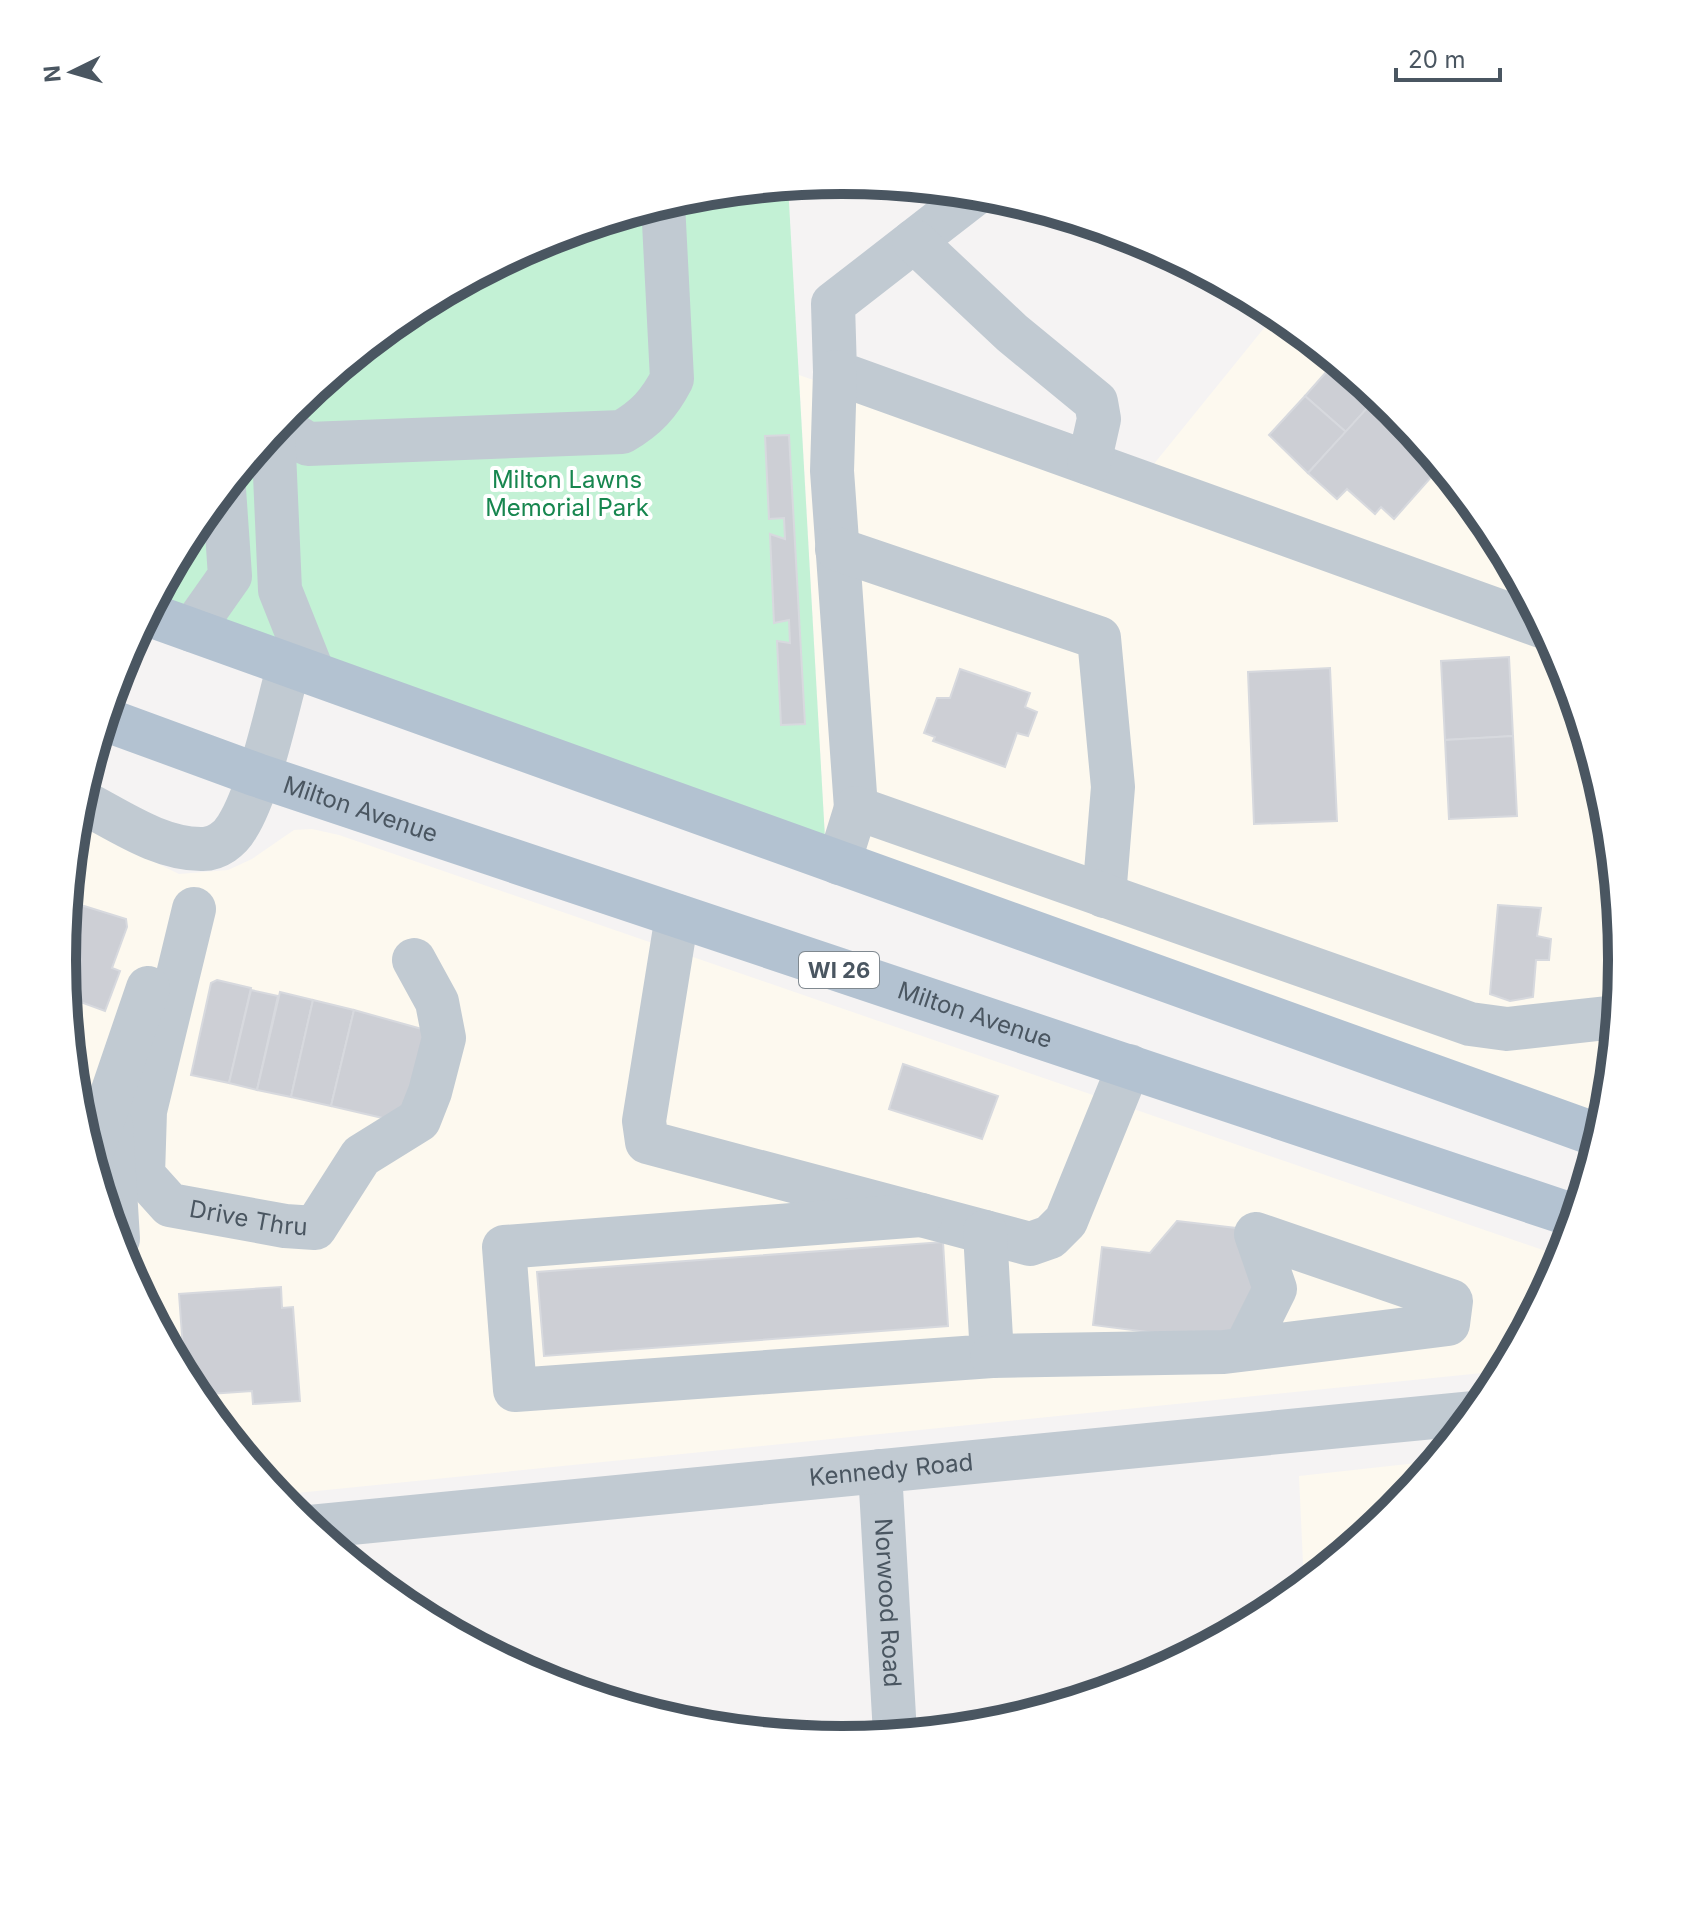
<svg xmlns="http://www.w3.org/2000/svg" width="1684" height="1919" font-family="Inter,sans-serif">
<rect width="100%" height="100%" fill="#f5f3f3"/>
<g fill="#fdf9ef">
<polygon points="1277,312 1394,408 1491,527 1563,661 1607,808 1622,960 1605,1118 825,838 799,375 1132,491"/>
<polygon points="76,823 179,874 228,870 252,859 294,830 312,829 339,835 1563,1257 1502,1371 277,1495 193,1392 121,1258 77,1111 62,959"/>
<polygon points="1435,1461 1393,1511 1304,1585 1299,1476"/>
</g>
<polygon fill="#c3f1d5" points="788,185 825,838 156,597 194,526 291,408 409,311 544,239 690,194"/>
<g fill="#cdcfd5" stroke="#d7d9de" stroke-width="2">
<polygon points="1336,361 1378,396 1346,432 1305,396"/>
<polygon points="1305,396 1346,432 1308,473 1269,435"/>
<polygon points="1378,396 1394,408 1441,466 1394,519 1381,507 1375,514 1347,489 1337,499 1308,473"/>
<polygon points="789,435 805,724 781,725 777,641 790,643 789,620 774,623 770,534 785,539 784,518 769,519 765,436"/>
<polygon points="1509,657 1513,736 1445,740 1441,661"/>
<polygon points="1330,668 1337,821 1254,824 1248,672"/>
<polygon points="960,669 1030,693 1025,707 1037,712 1028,736 1017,733 1005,767 933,741 935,737 924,733 937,698 950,698"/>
<polygon points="1513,736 1517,816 1449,819 1445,740"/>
<polygon points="68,901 126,919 127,927 112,968 120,971 105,1011 78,1001 69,1026 62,959"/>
<polygon points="1498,905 1541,908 1537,936 1551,939 1549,960 1536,960 1533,997 1510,1001 1490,994"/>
<polygon points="217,980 251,988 229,1083 191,1075 211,983"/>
<polygon points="251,990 278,996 257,1090 229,1083"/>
<polygon points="280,992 313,1000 291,1097 257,1090"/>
<polygon points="313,1000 354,1010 331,1106 291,1097"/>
<polygon points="354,1010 436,1033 400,1122 331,1106"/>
<polygon points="903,1064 998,1096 982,1139 889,1109"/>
<polygon points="1177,1221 1236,1228 1262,1291 1225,1342 1093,1325 1102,1247 1150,1253"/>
<polygon points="943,1242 948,1326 544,1356 537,1272"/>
<polygon points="281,1287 282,1308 293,1307 300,1401 253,1404 252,1391 195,1395 185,1377 179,1294"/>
</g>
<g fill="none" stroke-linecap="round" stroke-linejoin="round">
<g stroke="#c1cad2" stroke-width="44">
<polyline points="976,193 833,304 835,372 1544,627"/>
<polyline points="914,241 1012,333 1096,402 1099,419 1089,463"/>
<polyline points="835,372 832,471 856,808"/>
<path d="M277,425L308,444L622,432C646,418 659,404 672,379L663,203"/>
<polyline points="273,429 280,590 313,673"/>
<polyline points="837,549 1099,638 1113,787 1104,896"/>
<polyline points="192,630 230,576 224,489"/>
<path d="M79,800C117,819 159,850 203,849C217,849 230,839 237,827C260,791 277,708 289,665"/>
<polyline points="839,863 856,808 1470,1024 1507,1029 1616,1017"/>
<path id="s1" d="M194,909L145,1111L143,1175L170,1205L285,1226L315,1228L361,1156L419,1120L430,1092L444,1038L437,1002L414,960"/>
<polyline points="677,916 644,1121 647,1142 1030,1244 1050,1237 1066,1221 1129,1066"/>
<polyline points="111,1125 118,1239"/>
<polyline points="88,1146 94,1146 148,988"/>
<polyline points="921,1215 504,1247 515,1390 992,1356 985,1232"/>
<polyline points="992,1356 1224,1352 1448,1324 1451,1301 1256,1234 1275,1289 1245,1349"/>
<path id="s2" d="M880,1471L895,1734"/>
<path id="s3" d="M310,1527L1474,1413"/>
</g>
<g stroke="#b3c2d1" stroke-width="44">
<polyline points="147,614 1600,1136"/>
<path id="s4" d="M104,719L257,775L1575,1216"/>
</g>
</g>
<g text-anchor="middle" stroke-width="8" stroke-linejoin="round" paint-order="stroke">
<rect fill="#fff" stroke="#808990" stroke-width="2" x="799" y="952" width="80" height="36" rx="6"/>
<g font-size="22" font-weight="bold" fill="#4a5661">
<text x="839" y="978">WI 26</text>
</g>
<g font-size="24" fill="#17864f" stroke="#fff">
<text x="567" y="488">Milton Lawns<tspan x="567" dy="28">Memorial Park</tspan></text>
</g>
<g font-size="24" fill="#4a5661" stroke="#fff">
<text dy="8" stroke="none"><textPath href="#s4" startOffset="272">Milton Avenue</textPath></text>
<text dy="8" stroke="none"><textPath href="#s4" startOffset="920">Milton Avenue</textPath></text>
<text dy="8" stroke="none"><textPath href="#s1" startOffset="392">Drive Thru</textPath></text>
<text dy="8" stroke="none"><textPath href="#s3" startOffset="584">Kennedy Road</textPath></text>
<text dy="8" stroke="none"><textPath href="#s2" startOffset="132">Norwood Road</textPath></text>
</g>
</g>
<path d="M0 0H1684V1919H0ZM76 960a766 766 0 1 1 1532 0a766 766 0 1 1-1532 0Z" fill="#fff" fill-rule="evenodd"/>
<path fill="none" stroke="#4a5661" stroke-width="10" d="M76 960a766 766 0 1 1 1532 0a766 766 0 1 1-1532 0Z"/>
<g transform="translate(72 72) rotate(265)" stroke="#ffffff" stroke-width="6" paint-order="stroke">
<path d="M0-6L14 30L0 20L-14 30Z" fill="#4a5661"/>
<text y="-12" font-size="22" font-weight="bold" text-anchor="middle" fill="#4a5661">N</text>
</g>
<path d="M1396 68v12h104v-12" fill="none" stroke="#4a5661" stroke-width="4"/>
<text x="1408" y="68" font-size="24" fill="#4a5661" stroke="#ffffff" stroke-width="6" paint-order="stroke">20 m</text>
</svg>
